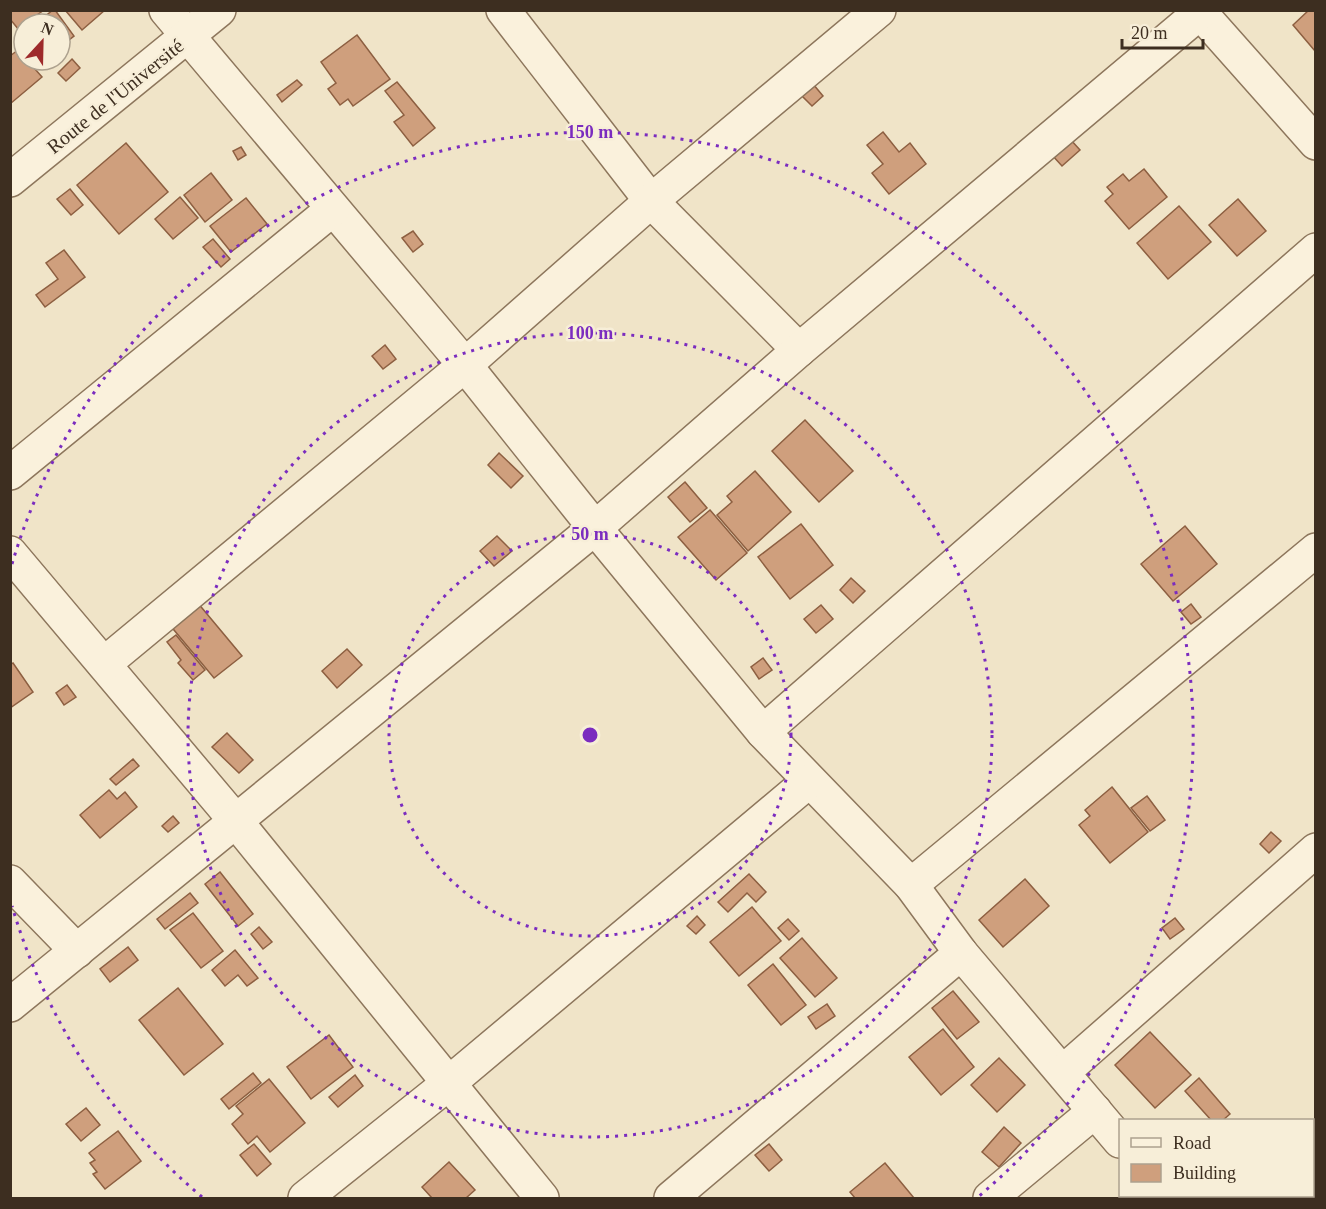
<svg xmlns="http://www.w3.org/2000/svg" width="1326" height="1209" font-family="'Times New Roman',serif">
<rect width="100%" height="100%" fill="#f0e4c8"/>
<g fill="#cf9f7d" stroke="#8d5f41" stroke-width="1.5">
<polygon points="10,10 44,10 24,24 19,30 10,19"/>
<polygon points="53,10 55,10 74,36 60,47 60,24 35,24"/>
<polygon points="65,10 105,10 82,30"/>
<polygon points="1309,10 1316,10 1315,51 1293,25"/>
<polygon points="357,35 390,79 353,106 348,99 340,105 328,89 336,83 321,62"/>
<polygon points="18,50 24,57 24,60 27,60 42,77 10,104 10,56"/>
<polygon points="72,59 80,68 66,81 58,73"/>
<polygon points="297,80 302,85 282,102 277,95"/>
<polygon points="397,82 435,128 413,146 394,122 404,115 385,91"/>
<polygon points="813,84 823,96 812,106 801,95"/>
<polygon points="883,132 899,152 910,143 926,164 889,194 872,173 883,164 867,145"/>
<polygon points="1070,139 1080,150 1062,166 1052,155"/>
<polygon points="126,143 168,192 119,234 77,185"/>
<polygon points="241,147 246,155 238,160 233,151"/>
<polygon points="1144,169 1167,197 1129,229 1105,201 1113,194 1107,187 1123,174 1129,181"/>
<polygon points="211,173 232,200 205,222 184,195"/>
<polygon points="70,189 83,205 71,215 57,199"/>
<polygon points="180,197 198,218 173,239 155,219"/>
<polygon points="246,198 267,224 231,252 210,226"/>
<polygon points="1238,199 1266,231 1237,256 1209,225"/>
<polygon points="1179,206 1211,242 1168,279 1137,243"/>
<polygon points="413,231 423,244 413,252 402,238"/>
<polygon points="213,239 230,259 221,267 203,247"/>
<polygon points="64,250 85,277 45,307 36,295 58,279 46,263"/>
<polygon points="385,345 396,359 383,369 372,356"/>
<polygon points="805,420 853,471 819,502 772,451"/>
<polygon points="499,453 523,476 511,488 488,465"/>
<polygon points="755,471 791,512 748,551 717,515 732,502 727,496"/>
<polygon points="685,482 707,508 690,522 668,497"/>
<polygon points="710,510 747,553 716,580 678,537"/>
<polygon points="801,524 833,565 790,599 758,557"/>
<polygon points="1185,526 1217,564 1173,601 1141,564"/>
<polygon points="497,536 512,551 494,566 480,551"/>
<polygon points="851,578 865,591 853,603 840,590"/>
<polygon points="197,602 242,656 214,678 169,624"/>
<polygon points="1191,604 1201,617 1191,624 1181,612"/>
<polygon points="821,605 833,619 816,633 804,619"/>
<polygon points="176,635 205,670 193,680 178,663 181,660 167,642"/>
<polygon points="347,649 362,665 337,688 322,671"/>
<polygon points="763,658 772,670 759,679 751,667"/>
<polygon points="13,663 33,692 10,708 10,665"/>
<polygon points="67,685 76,697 64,705 56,693"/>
<polygon points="227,733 253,760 239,773 212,747"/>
<polygon points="133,759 139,766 116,785 110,779"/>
<polygon points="1112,787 1148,832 1110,863 1079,825 1090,816 1085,810"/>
<polygon points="109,790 117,799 125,792 137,807 100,838 80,815"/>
<polygon points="1147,796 1165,820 1150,831 1131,808"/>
<polygon points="173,816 179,823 168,832 162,826"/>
<polygon points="1271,832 1281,841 1269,853 1260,844"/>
<polygon points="220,872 253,914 238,926 205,884"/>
<polygon points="749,874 766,892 756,902 747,893 728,912 718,902"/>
<polygon points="1025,879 1049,906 1003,947 979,920"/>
<polygon points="190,893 198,903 165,929 157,919"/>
<polygon points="752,907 781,941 739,976 710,942"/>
<polygon points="193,913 223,951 201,968 170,930"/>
<polygon points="697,916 705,925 696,934 687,926"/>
<polygon points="1175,918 1184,929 1170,939 1162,928"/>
<polygon points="788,919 799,931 789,940 778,928"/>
<polygon points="259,927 272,942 263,949 251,934"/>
<polygon points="802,938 837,978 815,997 780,958"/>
<polygon points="128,947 138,960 110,982 100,969"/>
<polygon points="235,950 258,978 247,986 238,975 225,986 212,970"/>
<polygon points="773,964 806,1005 781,1025 748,985"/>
<polygon points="178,988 223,1044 184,1075 139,1020"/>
<polygon points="953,991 979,1022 957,1039 932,1008"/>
<polygon points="827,1004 835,1016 816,1029 808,1017"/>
<polygon points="943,1029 974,1067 941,1095 909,1057"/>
<polygon points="1150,1032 1191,1075 1155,1108 1115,1065"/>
<polygon points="329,1035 353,1067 311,1099 287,1067"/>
<polygon points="999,1058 1025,1085 997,1112 971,1085"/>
<polygon points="253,1073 261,1083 229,1109 221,1099"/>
<polygon points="355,1075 363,1086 338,1107 329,1097"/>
<polygon points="1199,1078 1230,1114 1223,1120 1211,1120 1185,1091"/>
<polygon points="269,1079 305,1123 270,1152 257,1136 248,1144 232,1124 243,1114 236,1106"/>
<polygon points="86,1108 100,1125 81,1141 66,1124"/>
<polygon points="1004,1127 1021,1143 999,1167 982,1152"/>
<polygon points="118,1131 141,1161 105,1189 93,1174 97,1172 90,1163 95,1160 89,1153"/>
<polygon points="254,1144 271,1164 257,1176 240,1155"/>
<polygon points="769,1144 782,1160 769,1171 755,1155"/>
<polygon points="449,1162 475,1190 466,1198 432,1198 422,1187"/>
<polygon points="885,1163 914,1198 855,1198 850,1192"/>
</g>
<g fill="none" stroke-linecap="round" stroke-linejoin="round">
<defs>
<g id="minor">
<polyline points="166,10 465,365 595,528 763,732 911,885 961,953 1120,1141"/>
<polyline points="503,10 651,201 799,350"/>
<polyline points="1198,10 1316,143"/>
<polyline points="10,180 219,10"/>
<polyline points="10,473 333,209"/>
<polyline points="10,553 235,820 542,1198"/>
<polyline points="104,664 465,365 651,201 879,10"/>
<polyline points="763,732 1316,250"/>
<polyline points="10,882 77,951"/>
<polyline points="911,885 1316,550"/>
<polyline points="10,1005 595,528 799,350 1203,10"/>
<polyline points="1063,1072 1316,850"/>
<polyline points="1166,1196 1169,1198"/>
<polyline points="305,1198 449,1083 809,781"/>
<polyline points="671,1198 961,953"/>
<polyline points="990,1198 1095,1111"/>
</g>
</defs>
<use href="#minor" stroke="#8d765c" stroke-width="36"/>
<use href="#minor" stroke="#faf1dc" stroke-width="33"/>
</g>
<g fill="none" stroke="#7b2cbf" stroke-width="3" stroke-dasharray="3 6">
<circle cx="590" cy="735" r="201"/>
<circle cx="590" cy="735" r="402"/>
<path d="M202 1197A603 603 0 0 1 12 906M12 564A603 603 0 1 1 978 1197"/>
</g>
<g text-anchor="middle" stroke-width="5" stroke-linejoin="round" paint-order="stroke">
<g font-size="20" fill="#3d2e20" stroke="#f7eed8">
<text transform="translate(115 96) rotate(-39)" y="7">Route de l'Université</text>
</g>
</g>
<circle cx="590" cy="735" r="9" fill="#7b2cbf" stroke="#f7eed8" stroke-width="3"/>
<g font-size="18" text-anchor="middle" font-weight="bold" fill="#7b2cbf" stroke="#f7eed8" stroke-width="5" stroke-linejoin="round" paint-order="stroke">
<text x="590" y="138">150 m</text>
<text x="590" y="339">100 m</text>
<text x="590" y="540">50 m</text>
</g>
<rect width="1326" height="1209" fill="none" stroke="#3d2e20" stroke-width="24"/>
<rect x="1119" y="1119" width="195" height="78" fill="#f7eed8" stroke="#ada18e" stroke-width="1.5"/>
<rect x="1131" y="1138" width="30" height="9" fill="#faf1dc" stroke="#ada18e" stroke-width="1.5"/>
<text x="1173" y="1149" font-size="18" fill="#3d2e20">Road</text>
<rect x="1131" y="1164" width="30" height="18" fill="#cf9f7d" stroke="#ada18e" stroke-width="1.5"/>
<text x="1173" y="1179" font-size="18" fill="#3d2e20">Building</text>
<g transform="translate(42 42) rotate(22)"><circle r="28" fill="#f7eed8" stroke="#ada18e" stroke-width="1.5"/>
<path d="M0-4.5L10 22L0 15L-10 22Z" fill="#9e2a2b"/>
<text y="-9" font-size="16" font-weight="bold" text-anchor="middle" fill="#3d2e20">N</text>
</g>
<path d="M1122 39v9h81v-9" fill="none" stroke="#3d2e20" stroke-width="3"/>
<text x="1131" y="39" font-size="18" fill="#3d2e20" stroke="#f7eed8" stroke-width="4.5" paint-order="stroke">20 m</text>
</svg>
